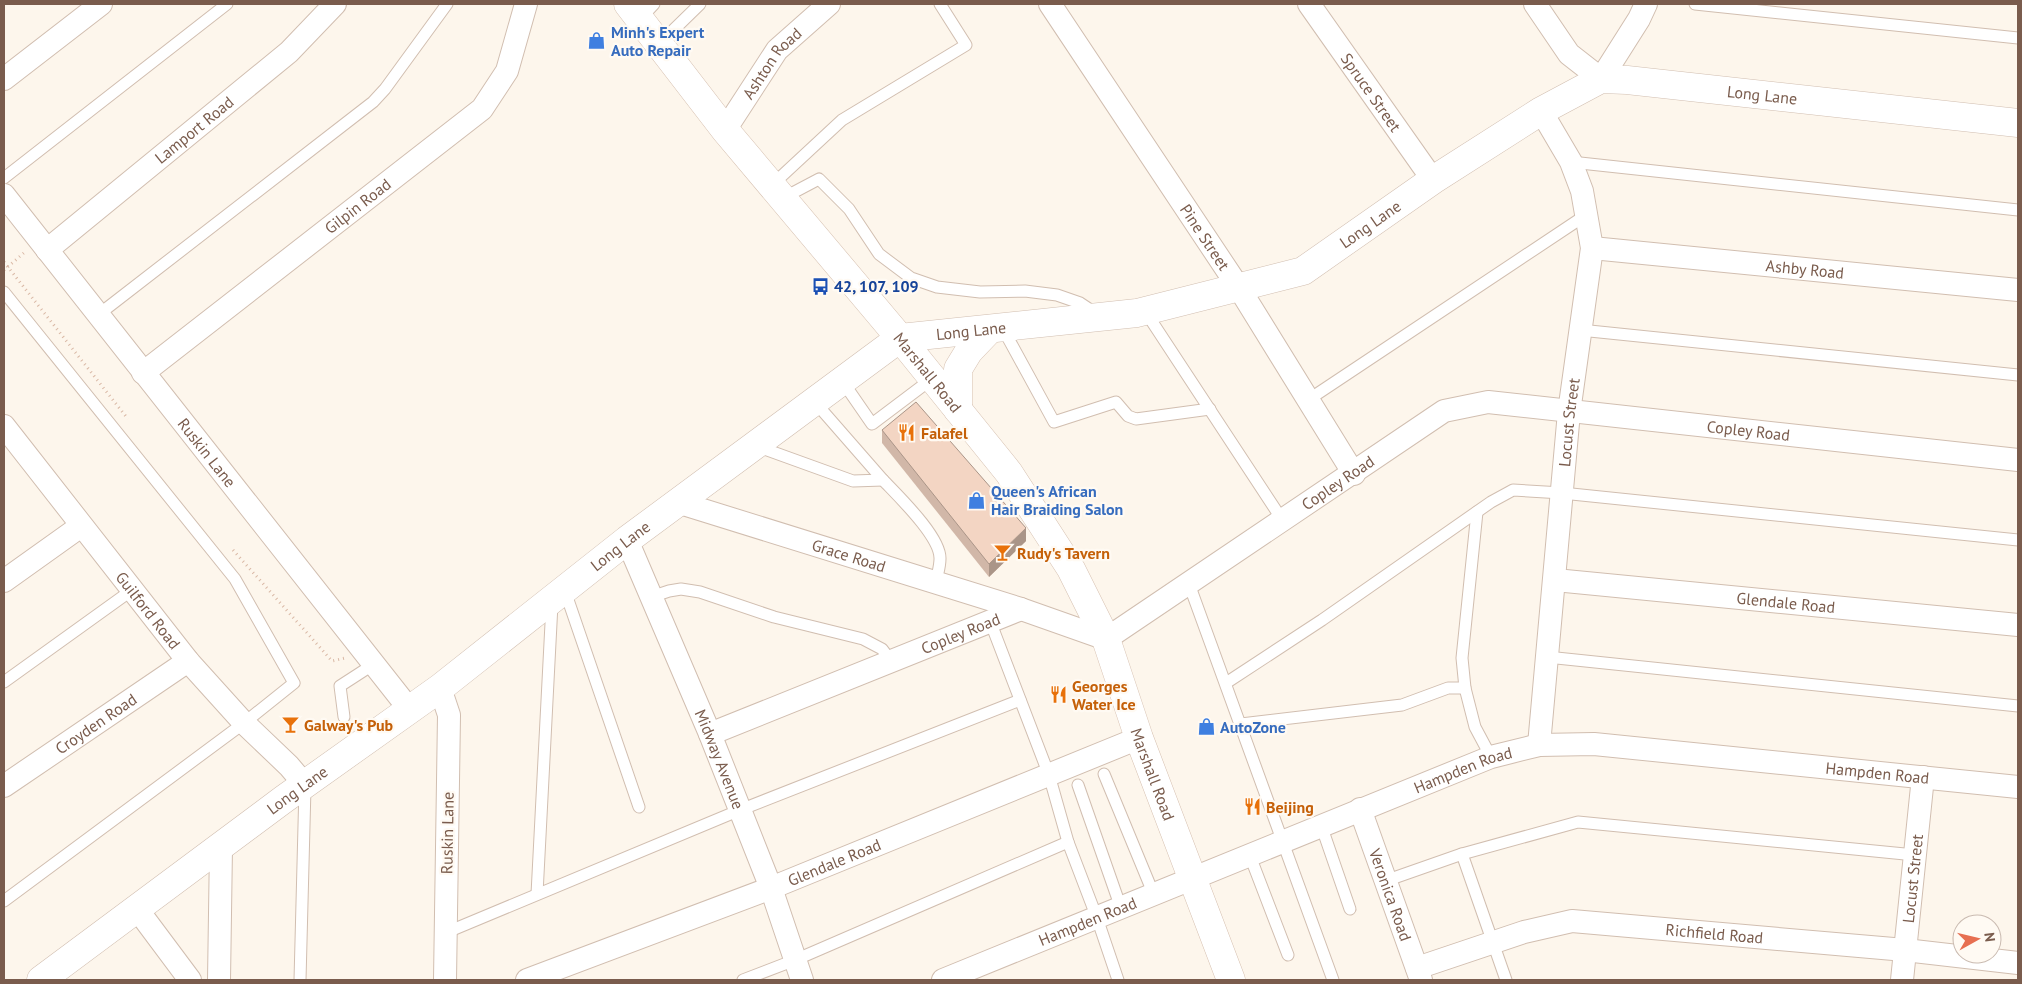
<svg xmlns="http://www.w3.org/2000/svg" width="2022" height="984" font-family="'PT Sans',sans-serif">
<rect width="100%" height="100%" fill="#fdf6ec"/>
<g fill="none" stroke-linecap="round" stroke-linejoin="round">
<defs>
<g id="service">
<polyline points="1695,4 2018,38"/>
<polyline points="640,19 654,4"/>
<polyline points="659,44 700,4"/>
<polyline points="1571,162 2018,210"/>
<polyline points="4,178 227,4"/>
<polyline points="772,185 842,120 966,45 940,4"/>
<polyline points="783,198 819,179 849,209 879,254 911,278 937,287 980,292 1025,291 1057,295 1080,303 1095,313"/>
<polyline points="4,292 235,579 294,683 244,723 4,901"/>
<polyline points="1145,311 1283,521"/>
<polyline points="98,315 373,102 385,89 447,4"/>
<polyline points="1002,327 1054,422 1116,402 1128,416 1136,419 1210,409"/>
<polyline points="1580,330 2018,375"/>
<polyline points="843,382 872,424 933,378"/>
<polyline points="1308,400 1586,215"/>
<polyline points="756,446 853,481 883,480 814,401"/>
<path d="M883,480C898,496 941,537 940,559C940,567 937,575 936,583"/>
<polyline points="1477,512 1462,658 1465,688 1475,727 1491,757"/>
<polyline points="1189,584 1333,980"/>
<polyline points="565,591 639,807"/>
<polyline points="651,597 669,591 681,589 700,592 774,617 863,639 882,649 891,661"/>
<polyline points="990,621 1049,775 1068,842 1097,918 1118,980"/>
<polyline points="1547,657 2018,706"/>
<polyline points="4,682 132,590"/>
<polyline points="1226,683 1322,620 1491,502 1513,490 1562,493 2018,540"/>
<polyline points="344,717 340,686 374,664"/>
<polyline points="1241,724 1402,705 1448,688 1465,688"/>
<polyline points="1104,774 1154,895"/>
<polyline points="1078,785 1121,908"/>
<polyline points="1321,825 1350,909"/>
<polyline points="1462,854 1506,980"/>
<polyline points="1250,856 1288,955"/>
<polyline points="1385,881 1462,854 1578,822 1915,855"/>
<polyline points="537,894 552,604"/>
<polyline points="445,933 740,810 1020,700"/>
<polyline points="300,980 305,787"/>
<polyline points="743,980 795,960 1068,842"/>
</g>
<g id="minor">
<path id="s1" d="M1050,4L1239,288L1354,474"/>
<path id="s2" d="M1309,4L1433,180"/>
<polyline points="1535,4 1569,54 1601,79 1639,19 1646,4"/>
<polyline points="4,79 101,4"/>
<path id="s3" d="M725,130L777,50L829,4"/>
<path id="s4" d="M4,195L410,710"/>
<path id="s5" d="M1592,248L2018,290"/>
<path id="s6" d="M47,250L289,52L335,4"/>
<path id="s7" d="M143,373L482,109L507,71L526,4"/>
<path id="s8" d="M4,426L188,661L244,723L289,766L305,785"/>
<path id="s9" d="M677,502L1021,609L1106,639L1444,411L1488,402L2018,460"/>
<path id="s10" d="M627,540L710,734L771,888L802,980"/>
<path id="s11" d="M1555,580L2018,625"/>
<polyline points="4,581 81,526"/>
<polyline points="440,688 449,715 445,980"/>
<path id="s12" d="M710,734L1021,609"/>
<path id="s13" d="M1539,745L1569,412L1592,248L1582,191L1571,162L1541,111"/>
<path id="s14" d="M4,786L188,661"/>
<path id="s15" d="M1360,809L1421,980"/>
<polyline points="137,909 190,980"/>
<path id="s16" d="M1417,968L1524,932L1572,921L1905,950L2018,963"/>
<polyline points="219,980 221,847"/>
<path id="s17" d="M527,980L771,888L1139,738"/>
<path id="s18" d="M943,980L1491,757L1539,745L1594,744L2018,787"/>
<path id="s19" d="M1902,980L1923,777"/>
</g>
<g id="tertiary">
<path id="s20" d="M41,980L284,799L440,688L627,540L900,338L1137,313L1303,271L1433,180L1541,111L1601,79L1627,80L2018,123"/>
</g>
<g id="secondary">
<path id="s21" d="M628,4L725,130L900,338L1009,473L1071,569L1106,639L1139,738L1231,980"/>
<polyline points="958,410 958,369 969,351 990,329"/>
</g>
</defs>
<use href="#service" stroke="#d1beb0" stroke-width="13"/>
<use href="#minor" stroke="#d1beb0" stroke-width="24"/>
<use href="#tertiary" stroke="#d1beb0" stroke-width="29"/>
<use href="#secondary" stroke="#d6c0b0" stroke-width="29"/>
<g stroke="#d9b8a5" stroke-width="3" stroke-dasharray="1 4" stroke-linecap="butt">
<polyline points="4,262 128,419"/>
<polyline points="4,270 25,252"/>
<polyline points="233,550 332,661 345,658"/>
</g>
<use href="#service" stroke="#fff" stroke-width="11"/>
<use href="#minor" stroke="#fff" stroke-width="22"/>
<use href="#tertiary" stroke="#fff" stroke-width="28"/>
<use href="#secondary" stroke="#fff" stroke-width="28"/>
</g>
<polygon fill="#d1b7a8" points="882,430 1026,541 989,577 882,443"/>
<polygon fill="#aa9588" points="1026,528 1026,541 989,577 989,564"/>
<polygon fill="#f3d5c3" stroke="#aa9588" points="916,402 1026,528 989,564 882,430"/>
<defs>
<symbol id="shop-bare" viewBox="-9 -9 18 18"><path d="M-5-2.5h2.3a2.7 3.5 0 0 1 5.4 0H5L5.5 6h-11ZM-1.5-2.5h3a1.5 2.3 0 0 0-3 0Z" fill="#3f7fe0" stroke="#fffaf3" stroke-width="2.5" paint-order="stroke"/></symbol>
<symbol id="bus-bare" viewBox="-9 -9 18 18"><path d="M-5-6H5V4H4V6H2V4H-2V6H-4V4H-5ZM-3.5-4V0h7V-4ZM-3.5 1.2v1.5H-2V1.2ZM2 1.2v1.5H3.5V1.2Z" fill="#1a4fb4" stroke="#fffaf3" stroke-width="2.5" paint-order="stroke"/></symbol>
<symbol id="restaurant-bare" viewBox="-9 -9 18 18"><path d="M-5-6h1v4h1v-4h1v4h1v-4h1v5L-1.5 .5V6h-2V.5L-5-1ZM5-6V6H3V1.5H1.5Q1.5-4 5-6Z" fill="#e8710a" stroke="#fffaf3" stroke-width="2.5" paint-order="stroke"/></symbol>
<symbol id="bar-bare" viewBox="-9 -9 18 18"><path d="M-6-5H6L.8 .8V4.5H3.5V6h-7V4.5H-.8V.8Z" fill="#e8710a" stroke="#fffaf3" stroke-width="2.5" paint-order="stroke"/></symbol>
</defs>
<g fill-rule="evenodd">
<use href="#shop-bare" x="584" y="28" width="25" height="25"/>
<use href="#bus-bare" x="808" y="274" width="25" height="25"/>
<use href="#restaurant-bare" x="894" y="420" width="25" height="25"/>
<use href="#shop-bare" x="964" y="488" width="25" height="25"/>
<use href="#bar-bare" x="990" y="540" width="25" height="25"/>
<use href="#restaurant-bare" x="1046" y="682" width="25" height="25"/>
<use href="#bar-bare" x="278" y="712" width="25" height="25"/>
<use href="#shop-bare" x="1194" y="714" width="25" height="25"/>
<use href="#restaurant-bare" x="1240" y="794" width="25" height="25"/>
</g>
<g text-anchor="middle" stroke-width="4.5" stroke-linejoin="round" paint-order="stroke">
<g font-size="16" font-weight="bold" fill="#366cbe" stroke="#fffaf3" text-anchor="start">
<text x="611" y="38">Minh's Expert<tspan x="611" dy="18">Auto Repair</tspan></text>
<text x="991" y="497">Queen's African<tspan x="991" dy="18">Hair Braiding Salon</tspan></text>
<text x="1220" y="733">AutoZone</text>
</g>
<g font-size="16" fill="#7a5c4d" stroke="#fffaf3">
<text dy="6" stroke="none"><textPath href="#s3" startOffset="82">Ashton Road</textPath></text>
<text dy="6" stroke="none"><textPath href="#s2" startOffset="108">Spruce Street</textPath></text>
<text dy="6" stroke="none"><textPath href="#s20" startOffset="1999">Long Lane</textPath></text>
<text dy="6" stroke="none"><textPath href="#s6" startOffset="190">Lamport Road</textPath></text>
<text dy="6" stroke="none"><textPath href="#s7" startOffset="272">Gilpin Road</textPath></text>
<text dy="6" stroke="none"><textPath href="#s20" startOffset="1564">Long Lane</textPath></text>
<text dy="6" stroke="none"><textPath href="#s1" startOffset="280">Pine Street</textPath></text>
<text dy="6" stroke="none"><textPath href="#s5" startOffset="214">Ashby Road</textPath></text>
<text dy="6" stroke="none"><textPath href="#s20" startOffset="1144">Long Lane</textPath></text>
<text dy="6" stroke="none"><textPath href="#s21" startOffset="475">Marshall Road</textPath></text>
<text dy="6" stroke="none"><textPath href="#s13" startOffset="324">Locust Street</textPath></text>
<text dy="6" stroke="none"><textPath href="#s9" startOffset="1165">Copley Road</textPath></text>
<text dy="6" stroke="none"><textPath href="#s4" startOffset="328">Ruskin Lane</textPath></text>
<text dy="6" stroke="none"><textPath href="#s9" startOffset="730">Copley Road</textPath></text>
<text dy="6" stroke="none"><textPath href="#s20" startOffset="724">Long Lane</textPath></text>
<text dy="6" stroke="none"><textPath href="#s9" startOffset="180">Grace Road</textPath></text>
<text dy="6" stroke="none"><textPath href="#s11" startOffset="232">Glendale Road</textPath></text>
<text dy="6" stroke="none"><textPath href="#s8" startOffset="234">Guilford Road</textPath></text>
<text dy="6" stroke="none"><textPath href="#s12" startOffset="270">Copley Road</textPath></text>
<text dy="6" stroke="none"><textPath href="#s14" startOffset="111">Croyden Road</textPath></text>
<text dy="6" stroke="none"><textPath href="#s10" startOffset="238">Midway Avenue</textPath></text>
<text dy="6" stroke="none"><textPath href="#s18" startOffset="561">Hampden Road</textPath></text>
<text dy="6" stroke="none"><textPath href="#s18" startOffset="981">Hampden Road</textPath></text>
<text dy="6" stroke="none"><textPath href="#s21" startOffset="940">Marshall Road</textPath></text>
<text dy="6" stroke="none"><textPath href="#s20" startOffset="319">Long Lane</textPath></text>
<text transform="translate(447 833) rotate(-89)" y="6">Ruskin Lane</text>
<text dy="6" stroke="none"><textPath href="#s17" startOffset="329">Glendale Road</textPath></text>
<text dy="6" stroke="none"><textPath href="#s19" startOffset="102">Locust Street</textPath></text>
<text dy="6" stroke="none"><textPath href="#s15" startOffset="91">Veronica Road</textPath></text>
<text dy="6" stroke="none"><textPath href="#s18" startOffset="156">Hampden Road</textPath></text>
<text dy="6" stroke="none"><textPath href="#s16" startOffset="305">Richfield Road</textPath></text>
</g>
<g font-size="16" font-weight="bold" fill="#164399" stroke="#fffaf3" text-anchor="start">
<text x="834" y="292">42, 107, 109</text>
</g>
<g font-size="16" font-weight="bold" fill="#c56008" stroke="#fffaf3" text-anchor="start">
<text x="921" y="439">Falafel</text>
<text x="1017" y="559">Rudy's Tavern</text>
<text x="1072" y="692">Georges<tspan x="1072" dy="18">Water Ice</tspan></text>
<text x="304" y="731">Galway's Pub</text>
<text x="1266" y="813">Beijing</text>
</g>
</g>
<rect width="2022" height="984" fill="none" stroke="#7a5c4d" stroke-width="10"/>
<g transform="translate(1977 939) rotate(82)"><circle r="24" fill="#fffaf3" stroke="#cabbb1"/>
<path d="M0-4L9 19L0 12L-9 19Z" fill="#e76f51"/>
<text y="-8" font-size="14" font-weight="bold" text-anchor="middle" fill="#7a5c4d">N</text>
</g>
</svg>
